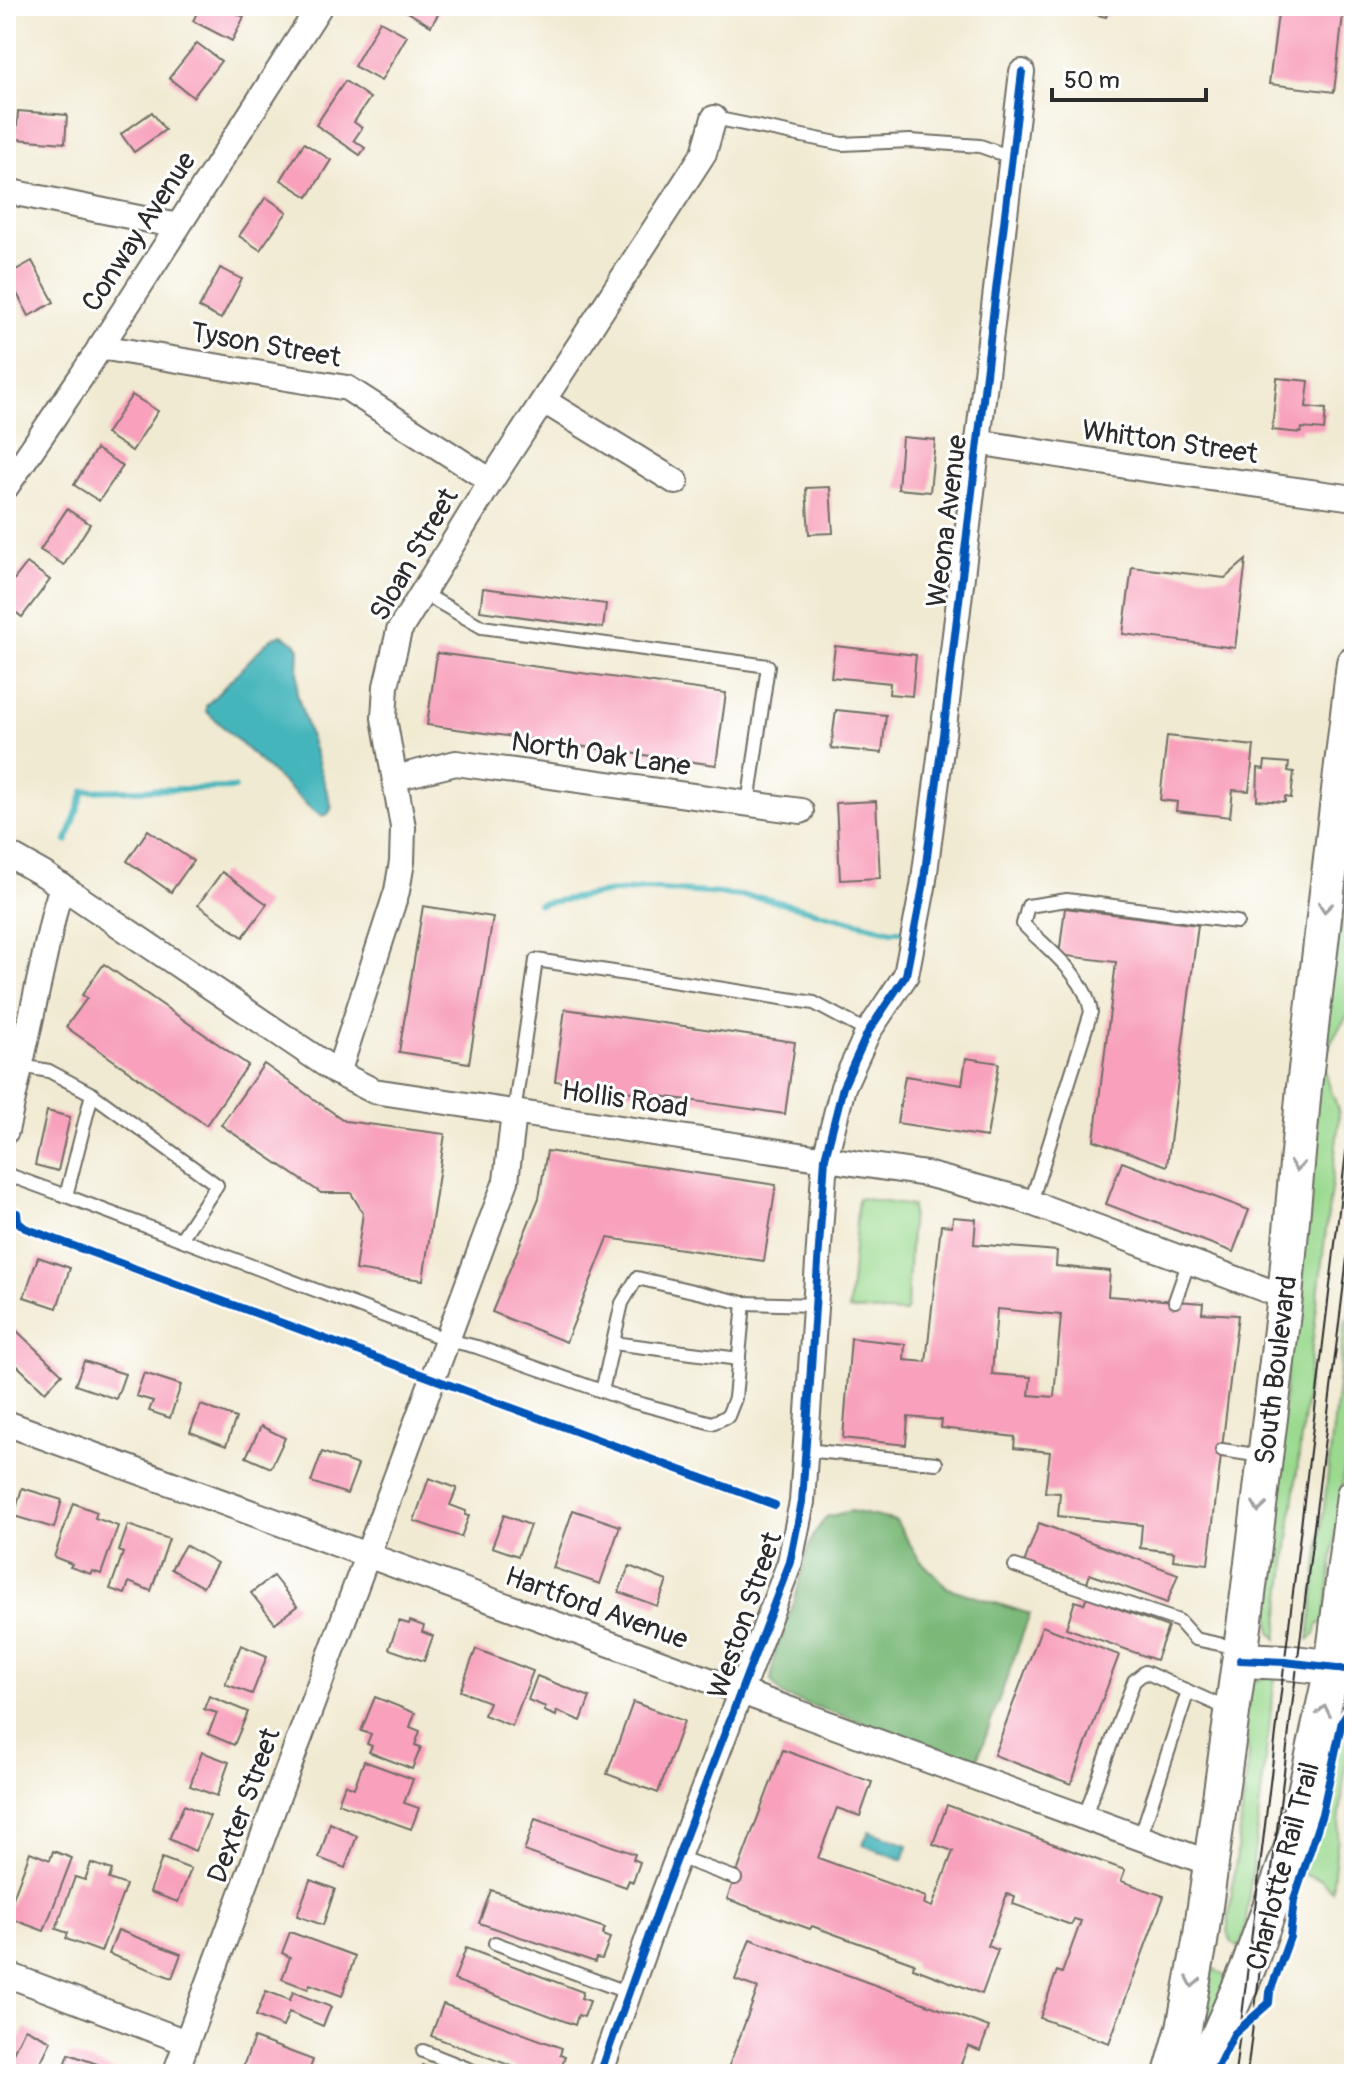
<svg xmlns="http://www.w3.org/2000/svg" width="1360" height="2080" font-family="Pangolin,sans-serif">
<rect width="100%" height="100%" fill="#fff"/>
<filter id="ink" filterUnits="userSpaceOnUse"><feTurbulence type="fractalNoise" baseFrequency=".0125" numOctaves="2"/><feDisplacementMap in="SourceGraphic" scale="16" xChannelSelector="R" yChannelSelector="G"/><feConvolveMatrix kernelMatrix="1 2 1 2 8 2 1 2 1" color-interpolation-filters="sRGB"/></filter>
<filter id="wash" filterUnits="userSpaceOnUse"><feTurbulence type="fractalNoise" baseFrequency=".006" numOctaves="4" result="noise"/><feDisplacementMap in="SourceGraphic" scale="32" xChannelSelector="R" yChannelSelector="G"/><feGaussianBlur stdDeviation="1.8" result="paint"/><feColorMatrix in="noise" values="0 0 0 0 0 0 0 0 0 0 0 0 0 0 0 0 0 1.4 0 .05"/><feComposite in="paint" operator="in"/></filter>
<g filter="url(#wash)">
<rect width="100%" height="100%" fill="#f1ead2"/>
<g fill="#9ad98e" stroke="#62825c" stroke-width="2">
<path d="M1354,770V832L1350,848L1354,872V996C1351,1021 1328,1034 1326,1059C1323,1086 1340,1100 1339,1121L1277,1639L1271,1632L1270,1619L1263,1618V1604L1315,1090Z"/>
<polygon points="858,1198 912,1206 907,1308 904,1313 849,1310"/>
<polygon points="1354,1306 1354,1396 1324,1623 1318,1624 1315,1635 1309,1639 1345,1324"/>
<polygon points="1269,1676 1275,1677 1245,1929 1240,1948 1232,1943 1227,1932 1249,1755 1243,1717 1250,1683"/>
<polygon points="1354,1702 1354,1741 1347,1752 1332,1891 1322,1880 1302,1874 1322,1814 1342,1721"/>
<polygon points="1211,1969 1214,1969 1233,1982 1190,2051"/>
</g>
<polygon fill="#7bb979" stroke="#537252" stroke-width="2" points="851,1511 896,1521 919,1559 948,1588 1030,1614 977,1760 783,1696 771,1681 775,1651 794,1603 804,1561 814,1534 826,1517"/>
<g fill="#45b5bc" stroke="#387074" stroke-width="2">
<polygon points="282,635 295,643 299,649 297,694 332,808 328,814 322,816 310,808 206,711 206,706 264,645 274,637"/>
<polygon points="869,1831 908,1845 903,1860 863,1845"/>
</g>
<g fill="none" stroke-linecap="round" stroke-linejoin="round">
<g stroke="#45b5bc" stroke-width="6">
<polyline points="67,841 84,791 235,788"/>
<polyline points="539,904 605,893 646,889 709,893 762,898 892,931 907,931"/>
</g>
</g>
<g id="blocks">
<g fill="#f8a0bc" fill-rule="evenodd">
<polygon points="200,6 227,6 226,8 244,17 232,41 193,21"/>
<polygon points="398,6 443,6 431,26"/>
<polygon points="1060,6 1109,6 1106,17"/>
<polygon points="1279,6 1344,6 1334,92 1269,84"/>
<polygon points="380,21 407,36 381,81 354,66"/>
<polygon points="197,43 221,61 193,97 169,78"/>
<polygon points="345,81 370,98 354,122 362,128 354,140 365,148 360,155 316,125"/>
<polygon points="18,111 67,115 65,143 16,139"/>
<polygon points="152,112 165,130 134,152 121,134"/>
<polygon points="304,143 331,160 308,197 281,180"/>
<polygon points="266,197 287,212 260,250 239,236"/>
<polygon points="32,261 54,302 29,316 7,275"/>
<polygon points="220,268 242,279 221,319 199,308"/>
<polygon points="1277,378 1309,381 1306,407 1326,409 1324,430 1302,428 1301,433 1272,430"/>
<polygon points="132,395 158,411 132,451 106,434"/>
<polygon points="902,437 935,440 930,492 898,489"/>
<polygon points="96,449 123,466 99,501 74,485"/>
<polygon points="830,487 833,533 809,534 806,488"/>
<polygon points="67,509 90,524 64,565 40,550"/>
<polygon points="1246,560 1235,648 1123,634 1132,567 1225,578"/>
<polygon points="27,563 50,580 22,617 6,605 6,590"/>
<polygon points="483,588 606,604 603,628 480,611"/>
<polygon points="835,646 916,655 912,696 889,694 890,683 831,677"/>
<polygon points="437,653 726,693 716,765 427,725"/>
<polygon points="836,710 886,715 882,753 831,748"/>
<polygon points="1167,736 1254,746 1249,791 1233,790 1230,817 1176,811 1177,802 1160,800"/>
<polygon points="1265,761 1289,763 1288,771 1294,772 1291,798 1285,797 1285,802 1257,800 1258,768 1264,769"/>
<polygon points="876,801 880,878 840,880 836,803"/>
<polygon points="148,830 193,861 171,892 127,861"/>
<polygon points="222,872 267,904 243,937 198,905"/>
<polygon points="423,906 493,917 469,1063 399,1052"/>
<polygon points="1065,908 1198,925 1167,1166 1094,1140 1116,962 1059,955"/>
<polygon points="104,964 248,1065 206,1125 66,1027 87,998 82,995"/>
<polygon points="565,1009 795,1042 785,1114 555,1081"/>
<polygon points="966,1058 999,1063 987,1137 897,1123 905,1076 962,1085"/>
<polygon points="264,1064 345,1121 445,1134 423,1280 355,1270 363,1213 351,1193 321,1193 221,1125"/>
<polygon points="47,1111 70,1117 58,1171 35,1165"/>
<polygon points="547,1151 776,1185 764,1261 608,1238 566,1342 492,1312 539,1198"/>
<polygon points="1122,1162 1249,1210 1233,1252 1106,1204"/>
<path d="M953,1217L976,1219L974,1244L1057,1251L1056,1266L1110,1271L1108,1296L1203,1303L1202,1313L1238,1315L1208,1564L1173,1560L1174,1552L1140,1548L1142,1525L1058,1516L1060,1493L1045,1492L1050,1452L1014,1448L1015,1437L941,1428L942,1420L908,1417L906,1445L843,1438L851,1338L905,1344L904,1360L926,1362L941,1225L952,1226ZM997,1309L1061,1315L1054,1397L1029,1395L1031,1377L992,1374Z"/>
<polygon points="38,1257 70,1268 57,1308 24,1297"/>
<polygon points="15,1329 62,1374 45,1392 6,1355 6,1340"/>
<polygon points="84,1361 125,1374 116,1399 75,1385"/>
<polygon points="144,1373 181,1385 170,1418 149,1411 153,1401 136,1396"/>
<polygon points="201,1405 236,1418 226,1446 190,1432"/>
<polygon points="261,1426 285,1438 271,1468 246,1457"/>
<polygon points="322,1452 358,1465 347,1494 311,1482"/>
<polygon points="429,1478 457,1488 450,1505 466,1511 465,1515 469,1516 461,1537 414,1521"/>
<polygon points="22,1488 62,1500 54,1528 14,1516"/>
<polygon points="73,1503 97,1512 95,1518 118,1526 101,1574 92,1571 91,1574 70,1567 72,1564 54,1557"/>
<polygon points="573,1510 620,1526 600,1584 553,1568"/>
<polygon points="504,1515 530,1525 518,1556 492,1547"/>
<polygon points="1039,1523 1178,1574 1167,1603 1090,1574 1086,1586 1024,1563"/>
<polygon points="128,1525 169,1539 151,1591 129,1582 125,1594 110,1589 123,1553 119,1551"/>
<polygon points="185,1545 217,1563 203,1587 171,1569"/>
<polygon points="629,1566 667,1581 657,1606 619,1592"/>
<polygon points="273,1576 297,1606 275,1623 251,1593"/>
<polygon points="1087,1597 1168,1627 1156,1660 1066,1628 1075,1601 1084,1604"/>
<polygon points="399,1621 409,1624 410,1621 424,1626 422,1632 433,1636 424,1661 389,1649"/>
<polygon points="1042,1626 1119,1655 1071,1784 994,1755"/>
<polygon points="241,1645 267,1656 252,1694 225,1684"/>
<polygon points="476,1649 533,1671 512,1726 484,1715 489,1702 460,1691"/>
<polygon points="537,1676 590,1697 581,1721 557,1711 556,1716 544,1711 546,1707 528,1700"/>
<polygon points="209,1696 248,1712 234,1745 208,1734 217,1713 204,1709"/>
<polygon points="375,1697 415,1713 410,1727 420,1731 415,1745 421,1747 412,1769 369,1752 372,1746 367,1744 371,1734 361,1731"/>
<polygon points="633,1702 684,1721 658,1793 607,1774"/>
<polygon points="783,1750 872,1782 860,1816 837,1808 818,1858 926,1897 924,1904 932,1907 953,1851 933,1844 947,1805 1125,1870 1121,1881 1164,1896 1109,2043 1040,2018 1057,1971 1062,1973 1081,1921 1074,1919 1071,1925 1013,1904 1015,1897 1007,1894 988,1946 998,1950 982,1994 913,1968 914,1963 812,1926 810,1929 727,1899"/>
<polygon points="202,1752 229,1762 217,1796 190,1786"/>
<polygon points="364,1761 413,1779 404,1803 419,1808 411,1829 338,1803 345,1784 354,1788"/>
<polygon points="184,1805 210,1816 195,1851 169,1839"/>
<polygon points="535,1819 635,1854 633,1859 640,1862 633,1882 629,1880 626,1887 524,1851"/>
<polygon points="330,1823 357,1836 345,1868 319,1858"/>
<polygon points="53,1851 72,1858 44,1931 6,1917 30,1852 50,1860"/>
<polygon points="162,1858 191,1869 178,1902 150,1892"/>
<polygon points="91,1863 112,1870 109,1879 126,1885 101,1952 66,1939 68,1933 56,1929 75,1877 85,1880"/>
<polygon points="310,1880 335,1889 323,1925 297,1916"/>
<polygon points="491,1890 605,1928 602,1935 610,1938 602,1959 596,1958 595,1962 479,1923"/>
<polygon points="118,1930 181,1954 172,1978 109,1954"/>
<polygon points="290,1932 355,1956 342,1996 310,1984 308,1989 282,1979 290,1957 282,1953"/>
<polygon points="750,1939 989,2027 980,2051 968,2046 957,2074 736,2074 727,2071 758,1988 735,1980"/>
<polygon points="466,1948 583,1992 581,1998 590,2001 584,2017 578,2015 575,2025 454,1980"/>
<polygon points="266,1991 290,2000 293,1992 331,2007 323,2026 289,2012 283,2027 256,2016"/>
<polygon points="443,2004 562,2048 560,2055 565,2057 559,2074 533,2074 431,2036"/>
<polygon points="25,2028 51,2041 35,2074 9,2074 6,2072 6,2067"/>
<polygon points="254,2038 313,2060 308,2074 240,2074"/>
<polygon points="69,2054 125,2074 62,2074"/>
<polygon points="422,2065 445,2074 419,2074"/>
</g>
</g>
</g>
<g filter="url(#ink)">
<use href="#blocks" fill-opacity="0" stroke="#706e65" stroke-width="2"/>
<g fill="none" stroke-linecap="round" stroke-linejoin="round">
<defs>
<g id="lane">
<polyline points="714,118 842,144 910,141 980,146 1011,157"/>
<polyline points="421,592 482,627 768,666 748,804"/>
<polyline points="21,1066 49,1071 92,1094"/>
<polyline points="514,1113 536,960 814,1003 868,1032"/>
<polyline points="6,1174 66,1196"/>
<path d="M1031,1202L1091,1012C1086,976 1047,949 1023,924L1028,906L1067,900L1237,922"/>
<polyline points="181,1239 217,1185 92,1094 66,1196 448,1340 477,1347 630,1401 712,1423 728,1416 735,1398 744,1303 637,1278 622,1303 602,1391"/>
<polyline points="1175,1301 1189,1261"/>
<polyline points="744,1303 813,1305"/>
<polyline points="613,1343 739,1359"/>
<polyline points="805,1450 936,1463"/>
<polyline points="1222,1450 1262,1456"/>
<polyline points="1015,1566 1179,1621 1195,1639 1238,1648"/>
<polyline points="1084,1818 1134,1681 1145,1672 1230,1710"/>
<polyline points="1140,1838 1188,1691"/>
<polyline points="678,1857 735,1878"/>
<polyline points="495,1943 629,1993"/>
<polyline points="423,2051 481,2074"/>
</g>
<g id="street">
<polyline points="6,191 178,226"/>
<polyline points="100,347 347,388 491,481"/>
<polyline points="544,401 676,482"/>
<polyline points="977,442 1145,469 1354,498"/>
<polyline points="6,487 81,377 320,6"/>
<polyline points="395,778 456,763 801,811"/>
<polyline points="6,853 45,875 338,1073 374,1091 926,1174 1021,1199 1285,1297"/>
<polyline points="338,1073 397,891 402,862 403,827 384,718 386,686 399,631 491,481 704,153 714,118"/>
<polyline points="6,1131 55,909 62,886"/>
<polyline points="6,1423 1212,1864"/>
<polyline points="6,1974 186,2042"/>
<polyline points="175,2074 506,1181 514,1113"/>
<polyline points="600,2074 664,1893 790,1562 802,1502 825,1158 843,1087 868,1032 906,975 923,887 944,727 1022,72"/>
</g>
<g id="secondary">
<polyline points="1240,1660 1285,1662 1354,1670"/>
<polyline points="1171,2074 1184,2028 1200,1942 1244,1627 1285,1297 1304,1087 1354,663"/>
<polyline points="1198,2074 1218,2036 1248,1968 1295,1838 1332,1668 1354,1495"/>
</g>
</defs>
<use href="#lane" stroke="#706e65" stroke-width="16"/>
<use href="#street" stroke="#706e65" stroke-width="28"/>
<use href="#secondary" stroke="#706e65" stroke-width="38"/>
<use href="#lane" stroke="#fff" stroke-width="12"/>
<use href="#street" stroke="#fff" stroke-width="24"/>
<use href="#secondary" stroke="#fff" stroke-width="34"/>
<g stroke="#2b2b2b" stroke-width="2">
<polyline points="1235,2074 1354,1086"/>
<polyline points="1247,2074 1354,1201"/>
</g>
<defs>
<g id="cycleway">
<polyline points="17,1213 18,1222 25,1228 775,1505"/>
<polyline points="1240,1660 1285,1662 1354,1670"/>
<polyline points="600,2074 664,1893 790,1562 802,1502 825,1158 843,1087 868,1032 906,975 923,887 944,727 1022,72"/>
<polyline points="1214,2074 1234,2034 1269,2003 1270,1992 1290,1937 1294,1900 1322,1814 1342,1721 1354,1702"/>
</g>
</defs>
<use href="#cycleway" stroke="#fff" stroke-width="13"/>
<use href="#cycleway" stroke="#0057b8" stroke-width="8"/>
</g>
<defs><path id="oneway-chevron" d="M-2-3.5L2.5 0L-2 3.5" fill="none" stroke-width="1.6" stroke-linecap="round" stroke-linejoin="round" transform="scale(2)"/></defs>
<g stroke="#a0a0a0">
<use href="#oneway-chevron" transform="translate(1325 907) rotate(97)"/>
<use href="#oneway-chevron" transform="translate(1297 1166) rotate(95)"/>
<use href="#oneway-chevron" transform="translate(1259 1507) rotate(98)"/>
<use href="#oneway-chevron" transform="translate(1324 1711) rotate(-79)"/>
<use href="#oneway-chevron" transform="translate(1193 1982) rotate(100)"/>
</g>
</g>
<g text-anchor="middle" stroke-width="6" stroke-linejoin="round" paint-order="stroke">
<g font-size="28" fill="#2b2b2b" stroke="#fff">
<text transform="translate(138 231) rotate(-57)" y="10">Conway Avenue</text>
<text transform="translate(266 344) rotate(10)" y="10">Tyson Street</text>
<text transform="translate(1170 441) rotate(8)" y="10">Whitton Street</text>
<text transform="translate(946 521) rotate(-83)" y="10">Weona Avenue</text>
<text transform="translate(413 554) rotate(-60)" y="10">Sloan Street</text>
<text transform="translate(601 753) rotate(8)" y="10">North Oak Lane</text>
<text transform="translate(625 1098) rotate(8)" y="10">Hollis Road</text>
<text transform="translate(1275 1370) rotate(-83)" y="10">South Boulevard</text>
<text transform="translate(597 1607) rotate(20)" y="10">Hartford Avenue</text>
<text transform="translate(744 1615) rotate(-71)" y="10">Weston Street</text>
<text transform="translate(243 1805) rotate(-70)" y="10">Dexter Street</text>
<text transform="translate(1282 1866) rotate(-75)" y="10">Charlotte Rail Trail</text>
</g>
</g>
<rect width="1360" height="2080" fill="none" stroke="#fff" stroke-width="32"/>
<path d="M1052 88v12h154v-12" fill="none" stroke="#2b2b2b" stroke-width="4"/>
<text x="1064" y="88" font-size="24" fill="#2b2b2b" stroke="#ffffff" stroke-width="6" paint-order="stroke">50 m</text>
</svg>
